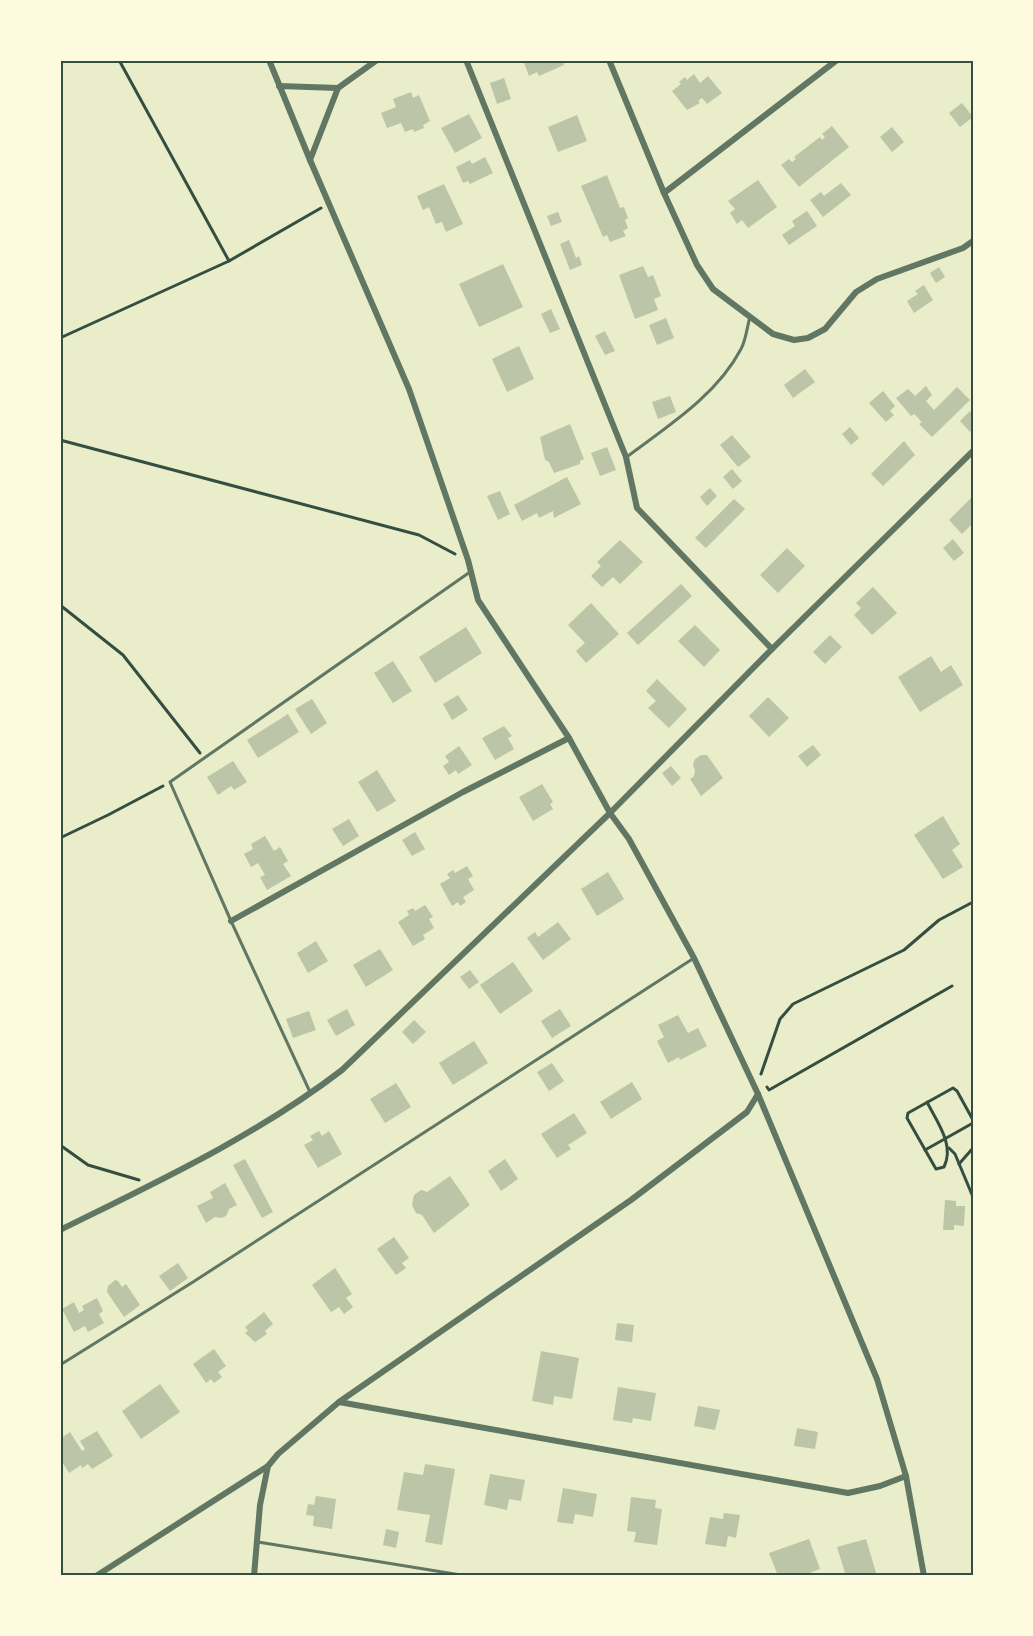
<svg xmlns="http://www.w3.org/2000/svg" width="1033" height="1636" font-family="'Source Sans 3',sans-serif">
<rect width="100%" height="100%" fill="#e9edc9"/>
<g fill="#bcc5a7">
<polygon points="523,60 562,60 564,65 539,76 537,72 529,76"/>
<polygon points="694,74 700,83 708,76 722,93 707,104 702,98 698,101 700,103 687,110 672,91 681,84 679,82 685,77 687,80"/>
<polygon points="504,78 511,99 497,104 490,83"/>
<polygon points="411,92 413,98 419,95 430,121 423,125 424,128 414,132 413,129 405,132 401,123 387,128 381,113 396,107 393,99"/>
<polygon points="962,103 973,117 960,127 949,113"/>
<polygon points="469,114 482,138 455,153 441,128"/>
<polygon points="577,115 587,141 558,152 548,127"/>
<polygon points="832,126 849,147 799,187 781,165 789,159 792,162 796,159 794,157 820,137 822,140 825,137 822,134"/>
<polygon points="892,127 904,142 892,152 880,137"/>
<polygon points="485,157 493,173 470,184 468,181 463,183 456,167 470,160 472,164"/>
<polygon points="607,175 620,208 624,207 628,218 625,220 628,228 623,231 626,236 610,242 607,235 603,237 581,186"/>
<polygon points="758,180 777,207 748,228 742,220 737,224 730,213 735,209 728,201"/>
<polygon points="841,183 851,195 823,217 810,200 821,192 824,196"/>
<polygon points="444,184 463,224 446,232 442,222 436,224 429,207 423,210 417,196"/>
<polygon points="807,211 817,226 789,245 782,235 795,226 792,221"/>
<polygon points="558,212 562,222 551,226 547,216"/>
<polygon points="569,240 576,258 579,256 582,265 570,270 560,244"/>
<polygon points="503,264 523,307 479,327 459,284"/>
<polygon points="643,266 648,277 653,275 661,296 654,299 658,310 635,319 619,275"/>
<polygon points="939,267 945,277 936,283 930,273"/>
<polygon points="924,285 933,300 914,313 907,301 918,294 915,291"/>
<polygon points="551,309 560,329 550,333 541,314"/>
<polygon points="666,318 674,338 657,345 649,325"/>
<polygon points="605,331 615,351 605,355 595,336"/>
<polygon points="519,346 534,379 507,392 492,359"/>
<polygon points="805,369 815,382 793,398 784,385"/>
<polygon points="926,386 932,395 926,401 934,410 957,387 970,400 932,437 919,424 922,422 914,414 911,416 896,398 908,389 915,396"/>
<polygon points="883,391 895,406 890,411 894,415 886,422 869,403"/>
<polygon points="670,396 676,412 658,419 652,402"/>
<polygon points="970,411 973,415 973,428 970,432 960,421"/>
<polygon points="570,424 584,459 580,461 580,464 554,473 549,462 545,460 540,437"/>
<polygon points="850,427 859,438 851,445 842,434"/>
<polygon points="732,435 751,457 738,467 720,445"/>
<polygon points="904,441 915,455 883,486 871,474"/>
<polygon points="607,447 616,470 600,476 591,453"/>
<polygon points="732,469 742,481 733,489 723,477"/>
<polygon points="567,477 581,504 554,518 553,511 539,518 537,513 522,521 514,505"/>
<polygon points="710,488 717,496 707,506 700,497"/>
<polygon points="500,491 510,514 498,520 487,496"/>
<polygon points="973,496 973,523 962,534 949,520"/>
<polygon points="734,499 745,509 706,548 695,538"/>
<polygon points="953,539 964,553 954,561 943,548"/>
<polygon points="620,540 643,562 620,584 613,577 602,587 591,576 601,566 597,562"/>
<polygon points="787,548 805,566 778,593 760,575"/>
<polygon points="681,584 692,596 638,645 627,633"/>
<polygon points="873,587 897,613 872,635 854,615 861,608 856,603"/>
<polygon points="591,603 619,634 586,663 576,651 585,643 568,625"/>
<polygon points="695,625 720,650 704,667 678,641"/>
<polygon points="466,627 482,653 435,683 419,657"/>
<polygon points="830,635 842,647 825,664 813,652"/>
<polygon points="931,656 941,672 951,665 963,685 920,712 898,677"/>
<polygon points="393,661 412,691 393,703 374,673"/>
<polygon points="657,679 687,709 669,728 648,708 656,701 646,691"/>
<polygon points="458,695 468,710 452,720 443,704"/>
<polygon points="768,697 789,718 769,737 749,716"/>
<polygon points="312,699 327,723 311,734 295,709"/>
<polygon points="288,714 299,732 258,758 247,740"/>
<polygon points="504,726 512,736 508,738 514,749 495,760 482,738"/>
<polygon points="813,745 821,755 807,767 798,756"/>
<polygon points="459,746 472,765 458,774 456,770 449,775 443,766 449,762 445,756"/>
<polygon points="701,755 707,755 723,778 701,796 690,779 694,776 695,770 693,765 695,759"/>
<polygon points="233,761 247,782 234,790 231,786 218,795 207,777"/>
<polygon points="671,766 681,778 672,786 662,773"/>
<polygon points="377,770 396,801 377,812 358,782"/>
<polygon points="542,784 553,802 550,804 553,809 533,821 519,797"/>
<polygon points="943,816 960,844 952,850 963,867 943,879 914,835"/>
<polygon points="349,819 359,836 343,846 332,829"/>
<polygon points="415,832 425,849 412,856 402,840"/>
<polygon points="265,836 274,851 280,847 288,861 283,864 291,876 267,890 260,877 265,875 258,863 251,867 244,854 253,849 251,844"/>
<polygon points="467,866 473,876 468,879 474,890 463,897 466,902 460,906 458,902 452,906 440,884 450,878 447,874 453,870 455,873"/>
<polygon points="608,872 624,899 597,916 581,889"/>
<polygon points="425,905 433,917 429,919 434,928 423,935 425,939 413,946 398,922 409,915 407,911 413,908 415,911"/>
<polygon points="558,922 571,939 543,960 527,938 535,932 538,937"/>
<polygon points="316,941 328,961 308,973 297,953"/>
<polygon points="380,949 393,970 366,987 353,965"/>
<polygon points="513,962 533,991 500,1014 480,985"/>
<polygon points="470,970 479,982 469,989 460,977"/>
<polygon points="347,1009 355,1025 336,1036 327,1020"/>
<polygon points="560,1009 571,1026 552,1038 541,1021"/>
<polygon points="309,1011 316,1030 293,1038 286,1019"/>
<polygon points="678,1015 688,1033 698,1028 707,1046 680,1060 679,1057 668,1063 657,1041 664,1037 658,1025"/>
<polygon points="414,1020 426,1032 413,1044 402,1032"/>
<polygon points="474,1041 488,1063 453,1085 439,1063"/>
<polygon points="552,1063 564,1081 549,1091 537,1072"/>
<polygon points="632,1082 642,1099 611,1119 600,1102"/>
<polygon points="396,1083 411,1107 385,1123 370,1099"/>
<polygon points="574,1113 587,1133 568,1145 571,1149 557,1158 541,1134"/>
<polygon points="319,1131 322,1136 329,1131 342,1154 318,1168 304,1145 313,1140 310,1136"/>
<polygon points="245,1159 273,1212 262,1218 233,1165"/>
<polygon points="505,1159 518,1179 501,1191 488,1171"/>
<polygon points="450,1176 470,1205 434,1233 422,1215 416,1213 412,1205 414,1195 421,1190 427,1192"/>
<polygon points="225,1183 237,1205 229,1209 226,1216 221,1218 215,1217 206,1223 197,1206 213,1198 210,1192"/>
<polygon points="945,1200 956,1201 956,1206 965,1206 964,1226 954,1225 954,1230 943,1230"/>
<polygon points="394,1237 409,1258 402,1263 406,1268 396,1275 377,1249"/>
<polygon points="178,1263 188,1278 170,1291 159,1276"/>
<polygon points="335,1268 352,1294 346,1298 353,1307 344,1314 339,1307 331,1312 312,1285"/>
<polygon points="115,1280 118,1281 122,1287 126,1284 140,1305 124,1317 107,1292 108,1286"/>
<polygon points="97,1298 103,1311 99,1314 104,1323 88,1332 85,1326 74,1332 62,1309 74,1302 79,1313 84,1310 82,1306"/>
<polygon points="264,1312 273,1324 265,1331 267,1334 255,1342 245,1333 248,1331 245,1327"/>
<polygon points="617,1323 634,1325 632,1342 615,1340"/>
<polygon points="214,1349 226,1366 218,1372 222,1377 214,1383 211,1379 206,1383 193,1364"/>
<polygon points="541,1351 579,1358 572,1399 554,1396 553,1405 532,1401"/>
<polygon points="160,1384 180,1412 141,1439 122,1411"/>
<polygon points="618,1387 656,1393 651,1421 633,1418 632,1423 613,1420"/>
<polygon points="698,1406 720,1410 715,1430 694,1426"/>
<polygon points="797,1428 818,1432 815,1449 794,1446"/>
<polygon points="97,1431 113,1456 92,1469 88,1464 82,1468 81,1465 69,1473 60,1458 60,1439 70,1432 82,1451 85,1449 80,1441"/>
<polygon points="425,1464 455,1469 442,1545 425,1542 430,1515 397,1510 404,1472 423,1475"/>
<polygon points="490,1474 525,1480 521,1501 509,1499 507,1510 484,1505"/>
<polygon points="563,1488 597,1494 593,1517 575,1514 573,1524 557,1522"/>
<polygon points="316,1496 336,1499 332,1529 313,1526 314,1516 306,1515 308,1504 314,1505"/>
<polygon points="631,1497 656,1500 655,1508 662,1509 657,1545 634,1542 636,1532 627,1531"/>
<polygon points="724,1513 740,1515 736,1538 728,1536 726,1547 705,1544 710,1517 723,1519"/>
<polygon points="386,1529 399,1532 396,1548 383,1545"/>
<polygon points="809,1539 820,1569 801,1576 778,1576 769,1553"/>
<polygon points="866,1539 877,1576 846,1576 837,1547"/>
</g>
<g fill="none" stroke-linecap="round" stroke-linejoin="round">
<g stroke="#344e41" stroke-width="3">
<polyline points="119,60 229,261"/>
<polyline points="60,338 229,261 321,208"/>
<polyline points="60,440 419,535 455,554"/>
<polyline points="60,605 123,655 200,753"/>
<polyline points="60,838 108,815 163,786"/>
<polyline points="761,1074 780,1019 793,1004 904,950 939,920 973,902"/>
<polyline points="767,1087 769,1090 952,986"/>
<path d="M927,1102C937,1122 955,1145 944,1167L936,1169L907,1118L908,1113L953,1088L957,1091L973,1120"/>
<polyline points="60,1145 88,1165 139,1180"/>
<polyline points="949,1148 955,1154 973,1197"/>
<polyline points="925,1150 973,1123"/>
<polyline points="959,1164 973,1148"/>
<polyline points="973,1233 973,1263"/>
</g>
<g stroke="#617663" stroke-width="3">
<path d="M628,456C668,426 717,395 741,349C746,340 747,327 750,317"/>
<polyline points="310,1092 231,921 170,782 470,572"/>
<polyline points="60,1365 193,1282 694,958"/>
<polyline points="258,1542 467,1576"/>
</g>
<g stroke="#617663" stroke-width="6">
<polyline points="269,60 310,160 409,389 468,560 478,600 569,738 610,813 629,839 694,958 758,1094 877,1379 906,1476 924,1576"/>
<polyline points="466,60 626,457 637,508 772,649"/>
<polyline points="609,60 664,193 697,265 713,289 773,334 794,340 808,338 825,329 856,292 877,279 963,248 973,241"/>
<polyline points="279,86 338,88"/>
<polyline points="310,160 338,88 377,60"/>
<polyline points="664,193 837,60"/>
<polyline points="231,921 463,792 569,738"/>
<path d="M60,1230C157,1182 256,1136 342,1070L610,813L772,649L973,451"/>
<polyline points="339,1402 848,1493 880,1486 906,1476"/>
<polyline points="96,1576 268,1466 278,1454 339,1402 631,1200 747,1112 758,1094"/>
<polyline points="254,1576 260,1505 268,1466"/>
</g>
</g>
<rect width="1033" height="1636" fill="none" stroke="#fefae0" stroke-width="123"/>
<rect x="62" y="62" width="910" height="1512" fill="none" stroke="#344e41" stroke-width="2"/>
</svg>
